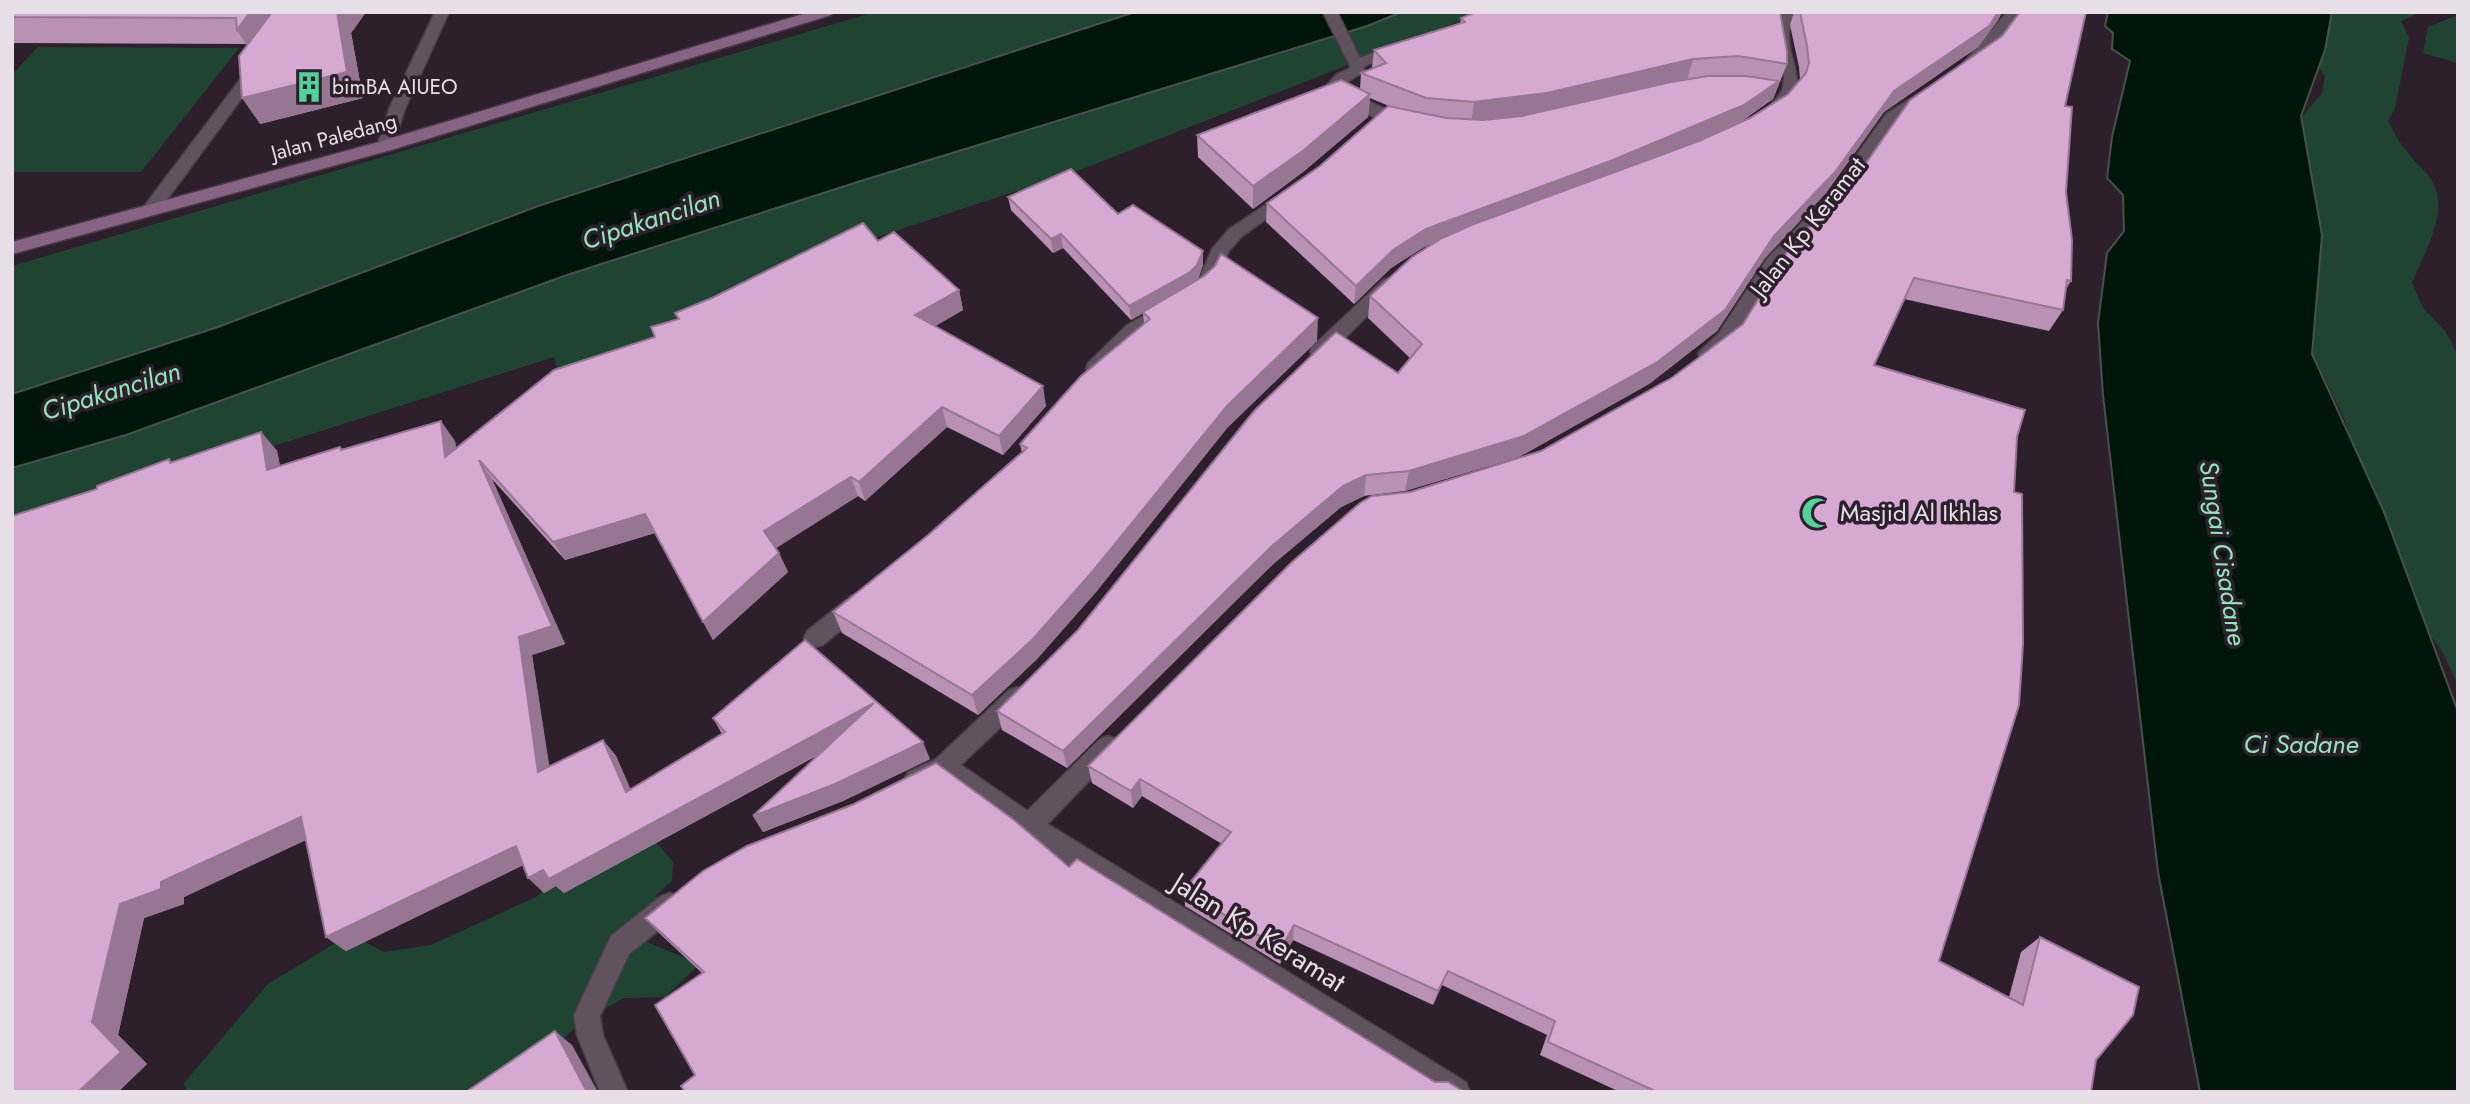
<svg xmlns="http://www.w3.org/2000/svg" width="2470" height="1104" font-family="Jost,sans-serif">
<rect width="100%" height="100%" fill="#2d202c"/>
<g fill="#1f4532">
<polygon points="875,12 1135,12 537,205 218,327 12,395 12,266"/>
<polygon points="1402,12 1483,12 1077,171 877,237 732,307 561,385 554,357 12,529 12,467 170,419 567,275 856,182 1367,26"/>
<path d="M2334,12H2421L2401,21L2409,38L2395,108L2388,121C2397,142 2410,156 2426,173C2455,205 2425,250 2412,283L2423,308L2445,331L2458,355V685L2441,649L2385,579L2355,451L2346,423L2304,335L2286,136L2322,93L2325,76L2311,58L2309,41Z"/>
<polygon points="2458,15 2458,63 2423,53 2428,27"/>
<polygon points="38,47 239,48 141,172 12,172 12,75"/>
<polygon points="618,830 655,841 673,862 672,881 656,895 660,912 658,932 632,936 700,964 665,997 624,998 584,1020 548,1052 478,1092 187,1092 184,1083 268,984 350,934 384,952 431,945 536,897"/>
</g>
<g fill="#00160a" stroke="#46524c" stroke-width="2">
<polygon points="1135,12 1402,12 1367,26 864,180 567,275 126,435 12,468 12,394 218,327 538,206"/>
<polygon points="2108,12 2332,12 2325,50 2301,116 2322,235 2312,354 2384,512 2458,712 2458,1092 2200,1092 2158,872 2103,395 2098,323 2107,253 2124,231 2123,195 2107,178 2112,137 2130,61 2112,49 2113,33 2105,26"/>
</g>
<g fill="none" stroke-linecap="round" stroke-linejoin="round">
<defs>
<g id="lane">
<path d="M1783,12H1797C1792,21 1788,29 1789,39C1791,66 1808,85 1785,108C1780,113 1778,116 1771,118L1763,113C1770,104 1780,98 1783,87C1789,58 1763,48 1783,12Z"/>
<path d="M1356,60L1361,62L1365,71L1344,84L1345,90L1413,122L1411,125C1390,130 1351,105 1332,95L1328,84L1337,74L1349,69L1351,62Z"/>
<polygon points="1291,188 1299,193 1297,197 1241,237 1229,251 1212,289 1200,289 1197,285 1212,249 1229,229"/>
<polygon points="1389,278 1395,280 1398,284 1395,288 1326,357 1312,357 1310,352 1312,347 1383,280"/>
<polygon points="1167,303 1173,305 1176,309 1173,313 1139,335 1102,373 1088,373 1086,368 1088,363 1127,325"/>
<polygon points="859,593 867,596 870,602 867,608 823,645 815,647 807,645 804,638 807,631 851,596"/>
<polygon points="1017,687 1025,690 1028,697 1025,704 961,765 1038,818 1466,1082 1470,1092 1431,1092 1020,834 943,778 916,791 908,788 904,780 908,772 936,759 1009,690"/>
<polygon points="670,893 679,896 683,905 679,914 629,954 600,1016 603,1035 628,1092 600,1092 577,1035 574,1015 611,936 661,896"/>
</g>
<g id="street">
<polygon points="435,12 449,12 405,109 393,146 385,151 379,150 377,146 389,109"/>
<polygon points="1323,12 1337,12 1360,58 1398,43 1406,48 1361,68 1351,68"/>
<polygon points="2007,12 2023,12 1984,60 1977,65 1967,65 1964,62 1967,59"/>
<polygon points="259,59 267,64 157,213 145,213 143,209 145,205 254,61"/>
<polygon points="1928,88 1934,90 1936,93 1934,96 1898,120 1840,203 1779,267 1733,343 1714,358 1700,358 1698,353 1719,333 1767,259 1828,195 1886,114"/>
<polygon points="1108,736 1116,739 1120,746 1116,753 1038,834 1029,837 1020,834 1017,826 1020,818 1100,739"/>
</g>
<polygon id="secondary" points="810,12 833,12 831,15 391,150 12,254 12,242 379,142"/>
</defs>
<use href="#lane" stroke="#483c47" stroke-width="3"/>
<use href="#street" stroke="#483c47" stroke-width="3"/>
<use href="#secondary" stroke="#483c47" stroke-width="3"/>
<use href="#lane" fill="#615260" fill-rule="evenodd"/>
<use href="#street" fill="#615260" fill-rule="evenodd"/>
<use href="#secondary" fill="#876384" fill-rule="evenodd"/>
</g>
<g fill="#b891b5" fill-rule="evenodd">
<polygon points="12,12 366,12 351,33 363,98 260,124 247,46 246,44 12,43"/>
<path d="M1476,12L1787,64L1773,99L1740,122L1750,118L1788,94L1800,80L1799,67L1790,25L1794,12H2002L1998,20L1978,47L1884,112L1826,193L1765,258L1717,331L1649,384L1519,457L1405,491L1364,496L1341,507L1271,566L1067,768L1002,730L997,711L1398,373L1410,358L1368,318L1370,296L1433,243L1424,247L1391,268L1354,304L1266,222L1267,203L1320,166L1389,106L1370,98L1368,117L1303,172L1253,209L1198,157L1197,135L1360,89L1361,73L1372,68L1374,50L1460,24L1461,18ZM1724,130L1699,141L1681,148Z"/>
<polygon points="2065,106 2066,192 2071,281 2066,289 2063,310 2049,331 1904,299 1874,365 2017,437 1939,961 2009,997 2021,952 2040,937 2096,1060 2091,1092 1620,1092 1540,1055 1547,1035 1442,985 1433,1005 1293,940 1280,964 1185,906 1184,890 1222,844 1142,796 1133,808 1092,783 1088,766 1410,492 1541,451 1673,377"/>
<polygon points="1008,197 1118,214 1203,265 1198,279 1195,281 1317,341 1227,428 1096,592 1037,659 978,715 842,633 833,612 927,536 1022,453 1020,444 1144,324 1143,313 1131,320 1063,248 1053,253 1011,210"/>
<polygon points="878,241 959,290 963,310 935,326 1046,406 1003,455 947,427 865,501 858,496 776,548 788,572 713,640 655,533 565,560 492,479 565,644 532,655 549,767 603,740 616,756 630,789 722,734 713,718 930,759 843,801 763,832 753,816 820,754 564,893 556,886 544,893 523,865 346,951 326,937 306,840 184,897 184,904 144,918 118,1035 147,1064 118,1092 12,1092 97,489 169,459 172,462 261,432 277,451 280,466 340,447 342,449 455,441 456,448 655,337 678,319 675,313"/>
<polygon points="1069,867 1435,1082 695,1075 702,973 659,933 645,918"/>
</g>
<g fill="#967693">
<polygon points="250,12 286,12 253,55 237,30"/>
<polygon points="337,12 366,12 351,33 363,98 260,124 242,98"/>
<polygon points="1998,12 2002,12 1998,20 1978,47 1884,112 1826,193 1765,258 1717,331 1649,384 1519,457 1405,491 1409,471 1774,236 1894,91"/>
<polygon points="1693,59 1687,80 1543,114 1471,124 1474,102"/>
<polygon points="1779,81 1773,99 1738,124 1608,179 1424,247 1391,268 1354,304 1356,286 1393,250 1426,229"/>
<polygon points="1370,94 1368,117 1303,172 1253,209 1253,186"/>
<polygon points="1061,234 1063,248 1053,253 1051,239"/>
<polygon points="1203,251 1203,265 1198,279 1189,287 1131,320 1129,306"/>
<polygon points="959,290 963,310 920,335 915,315"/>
<polygon points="1318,318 1317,341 1227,428 1096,592 1037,659 978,715 972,695 1227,406"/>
<polygon points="1043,386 1046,406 1003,455 999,436"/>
<polygon points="942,407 947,427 865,501 859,482"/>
<polygon points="441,421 455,441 459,476 445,457"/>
<polygon points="261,432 277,451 284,489 267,470"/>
<polygon points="479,460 492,479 565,644 532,655 553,789 538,772"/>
<polygon points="1366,475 1364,496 1341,507 1271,566 1067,768 1063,751 1272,546 1343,486"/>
<polygon points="851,477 858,496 773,550 764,531"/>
<polygon points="645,514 655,533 565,560 553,542"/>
<polygon points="779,553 788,572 713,640 703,622"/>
<polygon points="874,703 881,720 564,893 556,886 544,893 528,878 543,870"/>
<polygon points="603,740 616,756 639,808 626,792"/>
<polygon points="923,742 930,759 843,801 763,832 753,816"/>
<polygon points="1140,779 1142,796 1133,808 1131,791"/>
<polygon points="301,817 320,833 184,897 184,904 144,918 118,1035 147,1064 118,1092 78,1092 92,1022 120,904 161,882"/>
<polygon points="516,846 532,861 346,951 326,937"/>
<polygon points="1294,925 1293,940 1280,964 1281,949"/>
<polygon points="1448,971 1442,985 1433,1005 1438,991"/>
<polygon points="555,1031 572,1045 598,1092 587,1092"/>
</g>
<g fill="#d6a9d2" stroke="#967693" stroke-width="2">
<polygon points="12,12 250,12 237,30 236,18 12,17"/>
<polygon points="272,12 337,12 347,72 242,98 239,56"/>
<polygon points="1476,12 1780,12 1787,51 1787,64 1738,56 1693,59 1547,93 1474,102 1426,98 1361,73 1386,63 1374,50 1465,22 1461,18"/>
<polygon points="1800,12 1998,12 1989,26 1894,91 1835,172 1774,236 1725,310 1656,363 1524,436 1409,471 1366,475 1343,486 1272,546 1063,751 997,711 1078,630 1254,411 1336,332 1398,373 1422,344 1370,296 1412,257 1442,238 1474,224 1699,141 1750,118 1788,94 1806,73 1809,63 1807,46"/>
<polygon points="2020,12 2086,12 2065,106 2072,107 2066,192 2072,240 2071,281 2067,280 2063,310 1914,278 1874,365 2025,410 2017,437 2014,492 2022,494 2023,644 2019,705 1939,961 2023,1005 2040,937 2139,987 2133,1015 2096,1060 2091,1092 1657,1092 1548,1042 1555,1021 1448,971 1438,991 1294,925 1281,949 1184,890 1231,832 1140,779 1131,791 1088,766 1292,562 1360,503 1372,496 1410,492 1541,451 1673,377 1743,324 1790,247 1852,183 1910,100 2002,36"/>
<polygon points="1708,76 1746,76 1779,81 1744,105 1613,160 1426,229 1393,250 1356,286 1267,203 1320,166 1388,106 1446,118 1483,120 1522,116 1671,82"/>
<polygon points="1341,80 1370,94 1304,150 1253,186 1197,135"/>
<polygon points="1071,169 1118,214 1133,205 1203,251 1197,265 1189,273 1129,306 1061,234 1051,239 1008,197"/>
<polygon points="863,223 878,241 894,232 959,290 915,315 1043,386 999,436 942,407 859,482 851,477 764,531 779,553 703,622 645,514 553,542 479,460 552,626 519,637 538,772 603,740 626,792 725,732 713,718 805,640 923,742 835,784 753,816 874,703 549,879 543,870 528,878 516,846 326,937 301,817 161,882 161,889 120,904 92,1022 121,1052 78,1092 12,1092 12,516 97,489 97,486 169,459 170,463 261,432 267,470 340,447 341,450 441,421 445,457 554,370 655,337 651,327 679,319 675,313 712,298"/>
<polygon points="1221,254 1318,318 1227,406 1093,571 1033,639 972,695 833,612 927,536 1027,448 1020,444 1080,377 1150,319 1143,312 1204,276 1215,266"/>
<polygon points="936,763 1014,820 1069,867 1077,859 1435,1082 1448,1082 1464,1092 685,1092 681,1086 695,1075 655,1005 704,972 645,918 703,871 747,846 854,804"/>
<polygon points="555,1031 587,1092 466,1092"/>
</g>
<defs>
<symbol id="building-bare" viewBox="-9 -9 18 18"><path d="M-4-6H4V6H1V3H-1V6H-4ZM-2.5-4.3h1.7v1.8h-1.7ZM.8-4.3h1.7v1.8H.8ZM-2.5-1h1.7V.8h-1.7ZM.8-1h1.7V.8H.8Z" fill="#4fd399" stroke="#2d202c" stroke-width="2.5" paint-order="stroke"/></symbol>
<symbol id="mosque-bare" viewBox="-9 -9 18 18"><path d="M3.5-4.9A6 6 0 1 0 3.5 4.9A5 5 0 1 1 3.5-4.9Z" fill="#4fd399" stroke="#2d202c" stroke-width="2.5" paint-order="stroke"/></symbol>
</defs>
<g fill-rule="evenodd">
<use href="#building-bare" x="287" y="65" width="44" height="44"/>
<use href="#mosque-bare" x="1795" y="491" width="44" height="44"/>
</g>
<g text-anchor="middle" stroke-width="7" stroke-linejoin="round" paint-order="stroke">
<g font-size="21" fill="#e8dee7" stroke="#2d202c" text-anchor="start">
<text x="332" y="94">bimBA AIUEO</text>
</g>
<g font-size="21" fill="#e8dee7" stroke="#2d202c">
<text transform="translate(334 137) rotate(-15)" y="7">Jalan Paledang</text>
</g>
<g font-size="24" fill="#e8dee7" stroke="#2d202c">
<text transform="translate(1808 227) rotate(-52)" y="8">Jalan Kp Keramat</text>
</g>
<g font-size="24" fill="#e8dee7" stroke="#2d202c" text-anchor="start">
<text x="1840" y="521">Masjid Al Ikhlas</text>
</g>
<g font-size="26" font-style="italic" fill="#8fe7ba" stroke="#2d202c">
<text transform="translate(651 219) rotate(-18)" y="9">Cipakancilan</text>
<text transform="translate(111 391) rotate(-17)" y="9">Cipakancilan</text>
<text transform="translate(2223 553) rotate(81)" y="9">Sungai Cisadane</text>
<text x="2301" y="753">Ci Sadane</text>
</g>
<g font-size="28" fill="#e8dee7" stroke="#2d202c">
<text transform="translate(1259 932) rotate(32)" y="10">Jalan Kp Keramat</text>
</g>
</g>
<rect width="2470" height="1104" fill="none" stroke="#e8dee7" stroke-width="28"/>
</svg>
